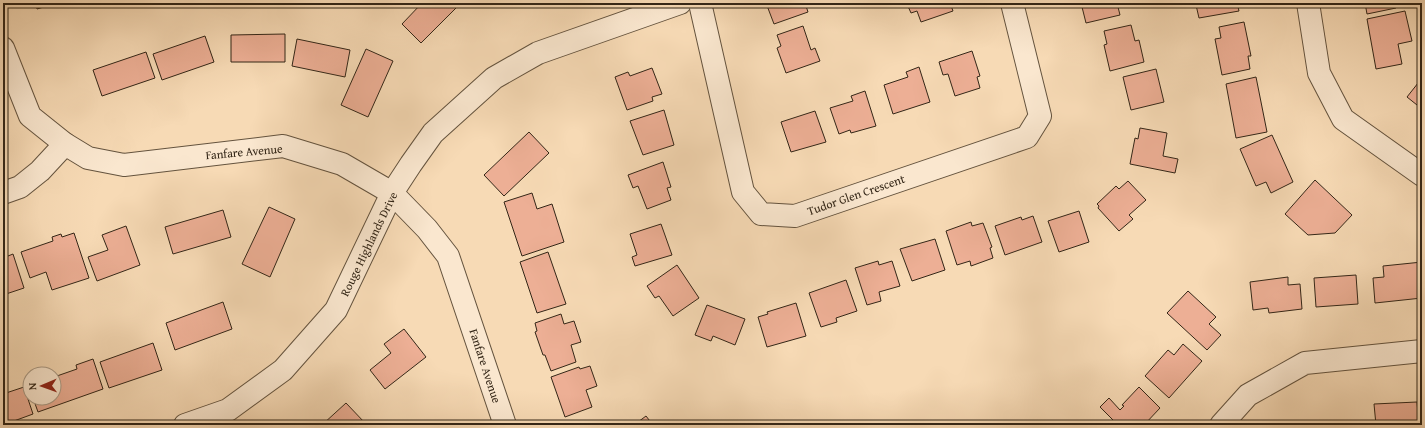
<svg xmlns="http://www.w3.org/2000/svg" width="1425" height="428" font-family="'Gentium Book Plus',serif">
<rect width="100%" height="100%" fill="#f7dab5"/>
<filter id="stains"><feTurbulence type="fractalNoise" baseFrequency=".005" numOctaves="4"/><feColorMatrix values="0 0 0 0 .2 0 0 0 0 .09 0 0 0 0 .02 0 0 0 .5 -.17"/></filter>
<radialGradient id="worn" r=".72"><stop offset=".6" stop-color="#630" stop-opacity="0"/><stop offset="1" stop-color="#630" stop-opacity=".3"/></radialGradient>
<g fill="#edaf95" stroke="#332617">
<polygon points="36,3 57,3 37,9"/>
<polygon points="422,3 460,4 421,43 402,24"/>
<polygon points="766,3 805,3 808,12 774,24"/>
<polygon points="911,3 950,3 953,11 921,22 917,11 911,13 907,4"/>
<polygon points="1081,3 1117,3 1120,15 1086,23"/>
<polygon points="1207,3 1237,3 1239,11 1199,18 1196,5"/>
<polygon points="1365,3 1395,3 1396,8 1367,14"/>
<polygon points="1405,11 1412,41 1398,44 1402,64 1376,69 1367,19"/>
<polygon points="1244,22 1251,56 1248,56 1250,69 1222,75 1215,39 1221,38 1219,27"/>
<polygon points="1131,25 1135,41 1139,40 1144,62 1110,71 1104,45 1107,44 1104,31"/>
<polygon points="803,26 811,50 815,48 820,61 786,73 777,48 781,46 777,35"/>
<polygon points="285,34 285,62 231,62 231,35"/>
<polygon points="205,36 214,62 162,80 153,54"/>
<polygon points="297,39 350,50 345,77 292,66"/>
<polygon points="366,49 393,61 368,117 341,105"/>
<polygon points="972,51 980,76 977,77 980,88 955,96 948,74 943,75 939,62"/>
<polygon points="146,52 155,78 102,96 93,70"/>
<polygon points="919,67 930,102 893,114 884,85 908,77 906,72"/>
<polygon points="652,68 662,94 652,97 653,101 627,110 615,77 628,72 630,76"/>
<polygon points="1156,69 1164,102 1131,110 1123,77"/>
<polygon points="1256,77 1267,132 1236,138 1226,84"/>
<polygon points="1422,78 1422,109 1407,97"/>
<polygon points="865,91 876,126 851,133 850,130 839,134 830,108 853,101 851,96"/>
<polygon points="664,110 674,145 643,155 630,121"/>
<polygon points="815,111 826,142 791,152 781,122"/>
<polygon points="1140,128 1167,133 1163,156 1178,159 1175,173 1130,164 1135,138 1138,139"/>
<polygon points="529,132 549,153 504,196 484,175"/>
<polygon points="1272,135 1293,182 1271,193 1266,182 1256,186 1240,149"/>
<polygon points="663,162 671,187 667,188 671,200 647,209 638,186 633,188 628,175"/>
<polygon points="1315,180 1352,215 1335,233 1308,235 1285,214"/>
<polygon points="1128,181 1146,200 1129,215 1133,219 1119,231 1098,208 1099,206 1097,204 1116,186 1119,189"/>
<polygon points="532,193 537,209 552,204 564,242 522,256 504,202"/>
<polygon points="269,207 295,219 270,277 242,264"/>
<polygon points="223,210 231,237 173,254 165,227"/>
<polygon points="1079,211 1089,242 1059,252 1048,221"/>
<polygon points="1033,216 1042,242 1005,255 995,226 1021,217 1022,220"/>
<polygon points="971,222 972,226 983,223 992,247 990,248 993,258 971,266 970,261 957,265 946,231"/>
<polygon points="661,224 672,255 635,266 632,257 637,255 630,234"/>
<polygon points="126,226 140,265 97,281 88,257 108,250 102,235"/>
<polygon points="74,233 89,278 52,290 46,272 30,278 21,252 53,241 52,237 61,234 62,237"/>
<polygon points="935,239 945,270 912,281 900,249"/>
<polygon points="548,252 566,304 537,313 520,262"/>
<polygon points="13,254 24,288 3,295 3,258"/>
<polygon points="878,261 879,265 892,261 900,286 879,292 881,301 867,305 855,268"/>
<polygon points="1422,262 1422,298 1375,303 1373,278 1384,277 1383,266"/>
<polygon points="677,265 699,298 673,316 659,296 655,298 647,286"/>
<polygon points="1356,275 1358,304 1316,307 1314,278"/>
<polygon points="1288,277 1288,285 1300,284 1302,309 1269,313 1268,308 1253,310 1250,282"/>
<polygon points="846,280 857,311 836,318 837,322 821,327 809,293"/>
<polygon points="1188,291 1216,317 1209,324 1221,335 1207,350 1167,313"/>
<polygon points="223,302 232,329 175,350 166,323"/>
<polygon points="796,303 806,336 767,347 758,317 768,314 767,312"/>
<polygon points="707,305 745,319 735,345 713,336 711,341 695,335"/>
<polygon points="561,314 564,324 574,321 581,342 571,345 576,362 551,371 545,355 543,355 535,332 537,331 535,323"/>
<polygon points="404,329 426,357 385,389 370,370 391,353 384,344"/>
<polygon points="153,343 162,370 109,388 100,362"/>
<polygon points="1183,344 1202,361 1169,398 1145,376 1168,350 1174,355"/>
<polygon points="93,359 103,389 38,412 33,398 54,398 54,377 77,369 76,365"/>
<polygon points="590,366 597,386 586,390 592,407 565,417 551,377 579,367 580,369"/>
<polygon points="24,387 33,414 3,425 3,394"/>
<polygon points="1139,387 1160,408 1144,425 1118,425 1100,407 1109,398 1120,410 1124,406 1122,405"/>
<polygon points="1417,402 1419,425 1376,425 1374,404"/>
<polygon points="346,403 365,423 363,425 319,425 322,423 323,424"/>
<polygon points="646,416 653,425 634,425"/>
<polygon points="1107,420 1111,425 1102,425"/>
</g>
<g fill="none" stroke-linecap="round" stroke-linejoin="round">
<defs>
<g id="minor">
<polyline points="700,3 743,192 761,214 795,216 1027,137 1040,116 1012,3"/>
<polyline points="1308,3 1319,73 1343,119 1422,175"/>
<polyline points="3,48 30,116 65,144 88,158 124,165 283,146 342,164 392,193 427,229 448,256 505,425"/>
<polyline points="3,193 20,187 40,171 65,144"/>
<polyline points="185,425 228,410 283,370 336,310 392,193 411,164 433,133 494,78 538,53 680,3"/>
<polyline points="1221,425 1248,395 1305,363 1422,351"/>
</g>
</defs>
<use href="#minor" stroke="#64533e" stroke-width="24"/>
<use href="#minor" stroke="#fae7cf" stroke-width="22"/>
</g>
<g text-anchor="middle" stroke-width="4" stroke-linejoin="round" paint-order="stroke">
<g font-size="12" fill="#332617" stroke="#fae7cf">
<text transform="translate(244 152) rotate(-5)" y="4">Fanfare Avenue</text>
<text transform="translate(856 195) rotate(-19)" y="4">Tudor Glen Crescent</text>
<text transform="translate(369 244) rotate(-64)" y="4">Rouge Highlands Drive</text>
<text transform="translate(485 366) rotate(72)" y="4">Fanfare Avenue</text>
</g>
</g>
<rect width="1425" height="428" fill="none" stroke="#f7dab5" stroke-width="16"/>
<rect x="4" y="4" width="1417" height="420" fill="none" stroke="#332617" stroke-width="2"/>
<rect x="8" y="8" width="1409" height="412" fill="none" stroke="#332617"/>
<g transform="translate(42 386) rotate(268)"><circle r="19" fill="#fae7cf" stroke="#aa9a85"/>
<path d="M0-3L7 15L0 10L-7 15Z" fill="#8f2418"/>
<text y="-6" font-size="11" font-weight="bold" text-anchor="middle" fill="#332617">N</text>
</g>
<rect width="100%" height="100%" filter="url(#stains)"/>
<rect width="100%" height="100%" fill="url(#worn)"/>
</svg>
